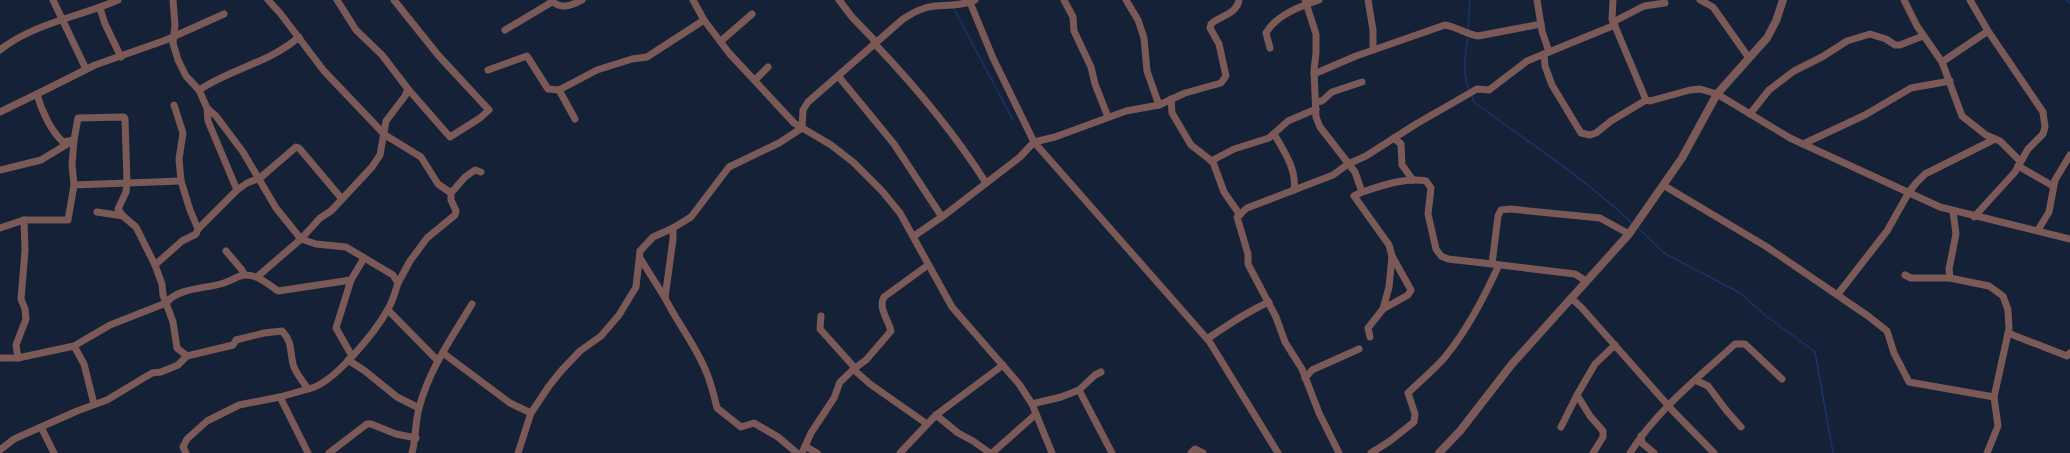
<svg xmlns="http://www.w3.org/2000/svg" width="2070" height="453" font-family="'Sofia Sans Condensed',sans-serif">
<rect width="100%" height="100%" fill="#152136"/>
<g fill="none" stroke-linecap="round" stroke-linejoin="round">
<g stroke="#16346a" stroke-width="1.5">
<polyline points="2066,0 2070,3"/>
<polyline points="953,7 1013,120"/>
<polyline points="1468,30 1470,0"/>
<path d="M1468,36C1465,55 1462,72 1469,91"/>
<path d="M1472,96L1474,102C1528,142 1583,177 1632,223"/>
<polyline points="1637,227 1664,253 1740,293 1765,315 1815,352 1833,453"/>
</g>
<g stroke="#7a5956" stroke-width="7">
<polyline points="53,0 86,69"/>
<polyline points="173,0 175,25 173,43 178,60 186,76 199,90 207,108 208,121 237,190"/>
<polyline points="268,0 280,13 324,71 385,135 421,157 438,184 451,193 465,177 475,170 481,172"/>
<polyline points="394,0 438,55 489,110 480,118 450,137 408,89"/>
<path d="M551,0C560,10 571,6 582,0"/>
<polyline points="693,0 704,20 729,53 794,123 831,145 853,162 882,191 900,213 952,307 1019,384 1032,404 1052,453"/>
<polyline points="839,0 852,17 876,42"/>
<polyline points="969,0 993,58 1034,142 1209,341 1278,453"/>
<polyline points="1064,0 1073,17 1074,31 1091,67 1095,84 1108,117"/>
<polyline points="1126,0 1138,20 1144,38 1147,71 1159,105"/>
<polyline points="1305,0 1316,34 1316,53 1314,70 1316,117 1320,127 1355,172 1362,192 1354,196 1389,245 1392,256 1389,287 1383,309 1368,328 1370,337"/>
<polyline points="1368,0 1373,30 1373,50"/>
<polyline points="1537,0 1542,31 1549,52"/>
<polyline points="1613,0 1612,19 1646,100 1650,101 1690,90 1700,89 1717,94 1790,138 1940,207 2070,239"/>
<polyline points="1700,0 1713,7 1749,58"/>
<polyline points="1904,0 1917,26 1942,62 1962,116 1986,135 2000,141 2020,161"/>
<polyline points="1970,0 1988,31 2043,112 2045,127 2043,134 2028,149 2015,172 1974,217"/>
<polyline points="100,8 105,24 121,57"/>
<polyline points="1613,22 1644,6 1665,3"/>
<polyline points="505,30 552,2"/>
<polyline points="721,41 752,14"/>
<path d="M874,43C914,85 955,134 986,183"/>
<path d="M1270,48L1266,33C1276,15 1301,6 1319,0"/>
<path d="M0,50C34,23 79,17 118,0"/>
<polyline points="1544,54 1545,66 1552,85 1581,133 1590,135 1596,133 1611,121 1646,100"/>
<polyline points="1942,62 1988,31"/>
<polyline points="488,70 527,56 548,89 559,90"/>
<path d="M1314,74L1356,56L1445,25C1457,27 1466,34 1478,36L1541,24"/>
<polyline points="839,77 894,144 942,217"/>
<polyline points="755,80 768,67"/>
<path d="M199,90C232,68 269,63 299,37"/>
<polyline points="1171,99 1172,113 1191,145 1213,162 1224,192 1240,215"/>
<polyline points="1316,102 1322,101 1332,92 1362,82"/>
<polyline points="174,105 183,133 179,159 181,181 190,210 198,229"/>
<polyline points="0,112 37,94"/>
<polyline points="1750,114 1769,90 1794,71 1822,57 1847,41 1870,34 1886,39 1895,45 1900,45 1923,36"/>
<polyline points="575,119 559,90 597,70 632,59 647,57 704,20"/>
<path d="M1274,134C1284,151 1297,170 1294,190"/>
<polyline points="1394,138 1401,144 1402,165 1413,180"/>
<polyline points="1803,144 1865,115 1911,88 1950,81"/>
<polyline points="1211,161 1234,149 1269,138 1288,121 1316,109"/>
<polyline points="2018,166 2053,186"/>
<polyline points="0,170 41,160 74,140 72,165 74,185 68,220 24,220 0,228"/>
<polyline points="181,181 127,183 126,192 118,209 123,216 136,227 155,265 162,284 163,295 173,322 177,348 187,356"/>
<path d="M74,185L127,183L125,119L124,117L78,118L74,140L63,142C51,131 41,110 37,94L95,65L166,40L224,14"/>
<polyline points="1663,185 1767,247 1868,316 1887,331 1894,353 1909,382 1994,397"/>
<path d="M1362,192C1381,186 1405,177 1426,181L1431,188L1428,214L1436,249L1441,256L1448,259L1492,264"/>
<polyline points="1953,211 1956,234 1949,269 1950,278 1989,286 2003,296 2008,310 2009,329 1994,397 1998,426 1987,453"/>
<polyline points="97,212 123,216"/>
<polyline points="2038,230 2049,212 2055,180 2070,155"/>
<path d="M914,236L946,214L1020,157L1034,142L1055,137L1126,111L1159,105L1185,93L1221,83L1226,76L1219,44L1210,28L1211,24C1220,16 1237,14 1239,0"/>
<polyline points="226,251 242,270 244,275"/>
<polyline points="640,258 665,298 673,239 673,228"/>
<polyline points="155,265 182,241 196,234 198,229 237,190 247,183 260,178 296,147 299,148 342,199"/>
<polyline points="1905,275 1911,278 1950,278"/>
<polyline points="257,277 301,239 320,218 331,211 372,167 380,155 386,121 405,96 408,89 382,55 356,30 337,0"/>
<polyline points="1586,281 1575,274 1492,264 1498,216 1501,210 1510,209 1600,218 1629,234"/>
<polyline points="398,283 410,261 427,238 455,215 456,211 451,200 451,193"/>
<polyline points="1838,294 1887,231 1909,192 1916,183 1925,174 1995,139"/>
<path d="M665,298C677,322 695,345 705,369C711,382 714,395 717,408L741,427L754,423L778,437L797,453"/>
<polyline points="1571,298 1581,307 1673,411 1714,453"/>
<polyline points="1383,309 1408,295 1411,290 1392,256"/>
<polyline points="388,310 438,361"/>
<polyline points="821,316 820,329 855,368"/>
<polyline points="2008,333 2067,356 2070,353"/>
<path d="M1207,339C1228,325 1246,312 1269,302"/>
<polyline points="74,346 84,364 94,404"/>
<polyline points="443,353 510,403 531,413"/>
<polyline points="352,356 336,328 351,280 364,258"/>
<path d="M0,358H18L74,346L110,325L166,303C179,287 206,289 224,283C230,281 238,276 244,275C257,274 268,284 278,291L351,280"/>
<polyline points="18,358 16,345 26,319 25,309 21,299 25,251 24,220"/>
<polyline points="348,360 365,371 397,397 419,408"/>
<polyline points="853,369 870,384 927,424"/>
<polyline points="1305,378 1312,370 1359,349"/>
<polyline points="1697,381 1708,386 1726,410 1741,427"/>
<polyline points="1079,390 1095,375 1101,372"/>
<polyline points="1577,395 1590,416 1603,431 1603,437 1593,453"/>
<polyline points="280,397 308,453"/>
<polyline points="1032,404 1061,397 1079,390 1112,453"/>
<polyline points="936,415 958,433 973,441 990,453"/>
<polyline points="41,427 54,453"/>
<polyline points="1561,427 1577,395 1595,364 1615,345"/>
<polyline points="1641,436 1642,443 1654,453"/>
<polyline points="805,446 817,453"/>
<path d="M0,450L14,439L77,411L107,400L152,373L161,372L178,365L187,356L233,345L236,340L264,333L282,331C292,341 290,351 293,364C295,373 303,381 308,389C333,385 376,331 388,309C393,301 395,292 398,283L393,275L346,247L316,244L301,239L276,208L243,152L216,116L207,108"/>
<polyline points="186,453 183,447 187,439 207,421 239,405 280,397 308,389"/>
<polyline points="329,453 367,424 371,424 396,434 416,438"/>
<path d="M412,453C416,438 415,423 419,408C429,370 452,337 472,304"/>
<path d="M518,453L531,413L549,386L561,371L580,351L601,336L619,315L636,287L640,251L653,237L673,228L691,217L729,167L779,143L802,128L803,110L808,102L903,19C913,13 922,7 935,6C948,5 962,6 975,0"/>
<path d="M802,453L811,433L834,398L840,382L855,368L866,360L891,331C888,319 878,308 884,297L928,265"/>
<polyline points="900,453 936,415 1003,365"/>
<polyline points="992,453 1036,414"/>
<polyline points="1191,453 1195,449 1203,453"/>
<polyline points="1339,453 1319,413 1302,369 1285,342 1276,317 1248,264 1248,254 1237,217 1247,208 1333,175 1348,164 1366,156 1416,124 1477,89 1489,90 1527,61 1615,25"/>
<path d="M1371,453L1390,441L1414,422L1415,414L1408,393C1420,381 1434,370 1445,357C1468,329 1484,297 1499,265"/>
<path d="M1630,453C1657,410 1698,378 1735,344H1745L1782,379"/>
</g>
<polyline stroke="#7a5956" stroke-width="8" points="1439,453 1460,431 1512,364 1629,234 1682,158 1717,94 1767,38 1776,21 1783,0"/>
</g>
</svg>
